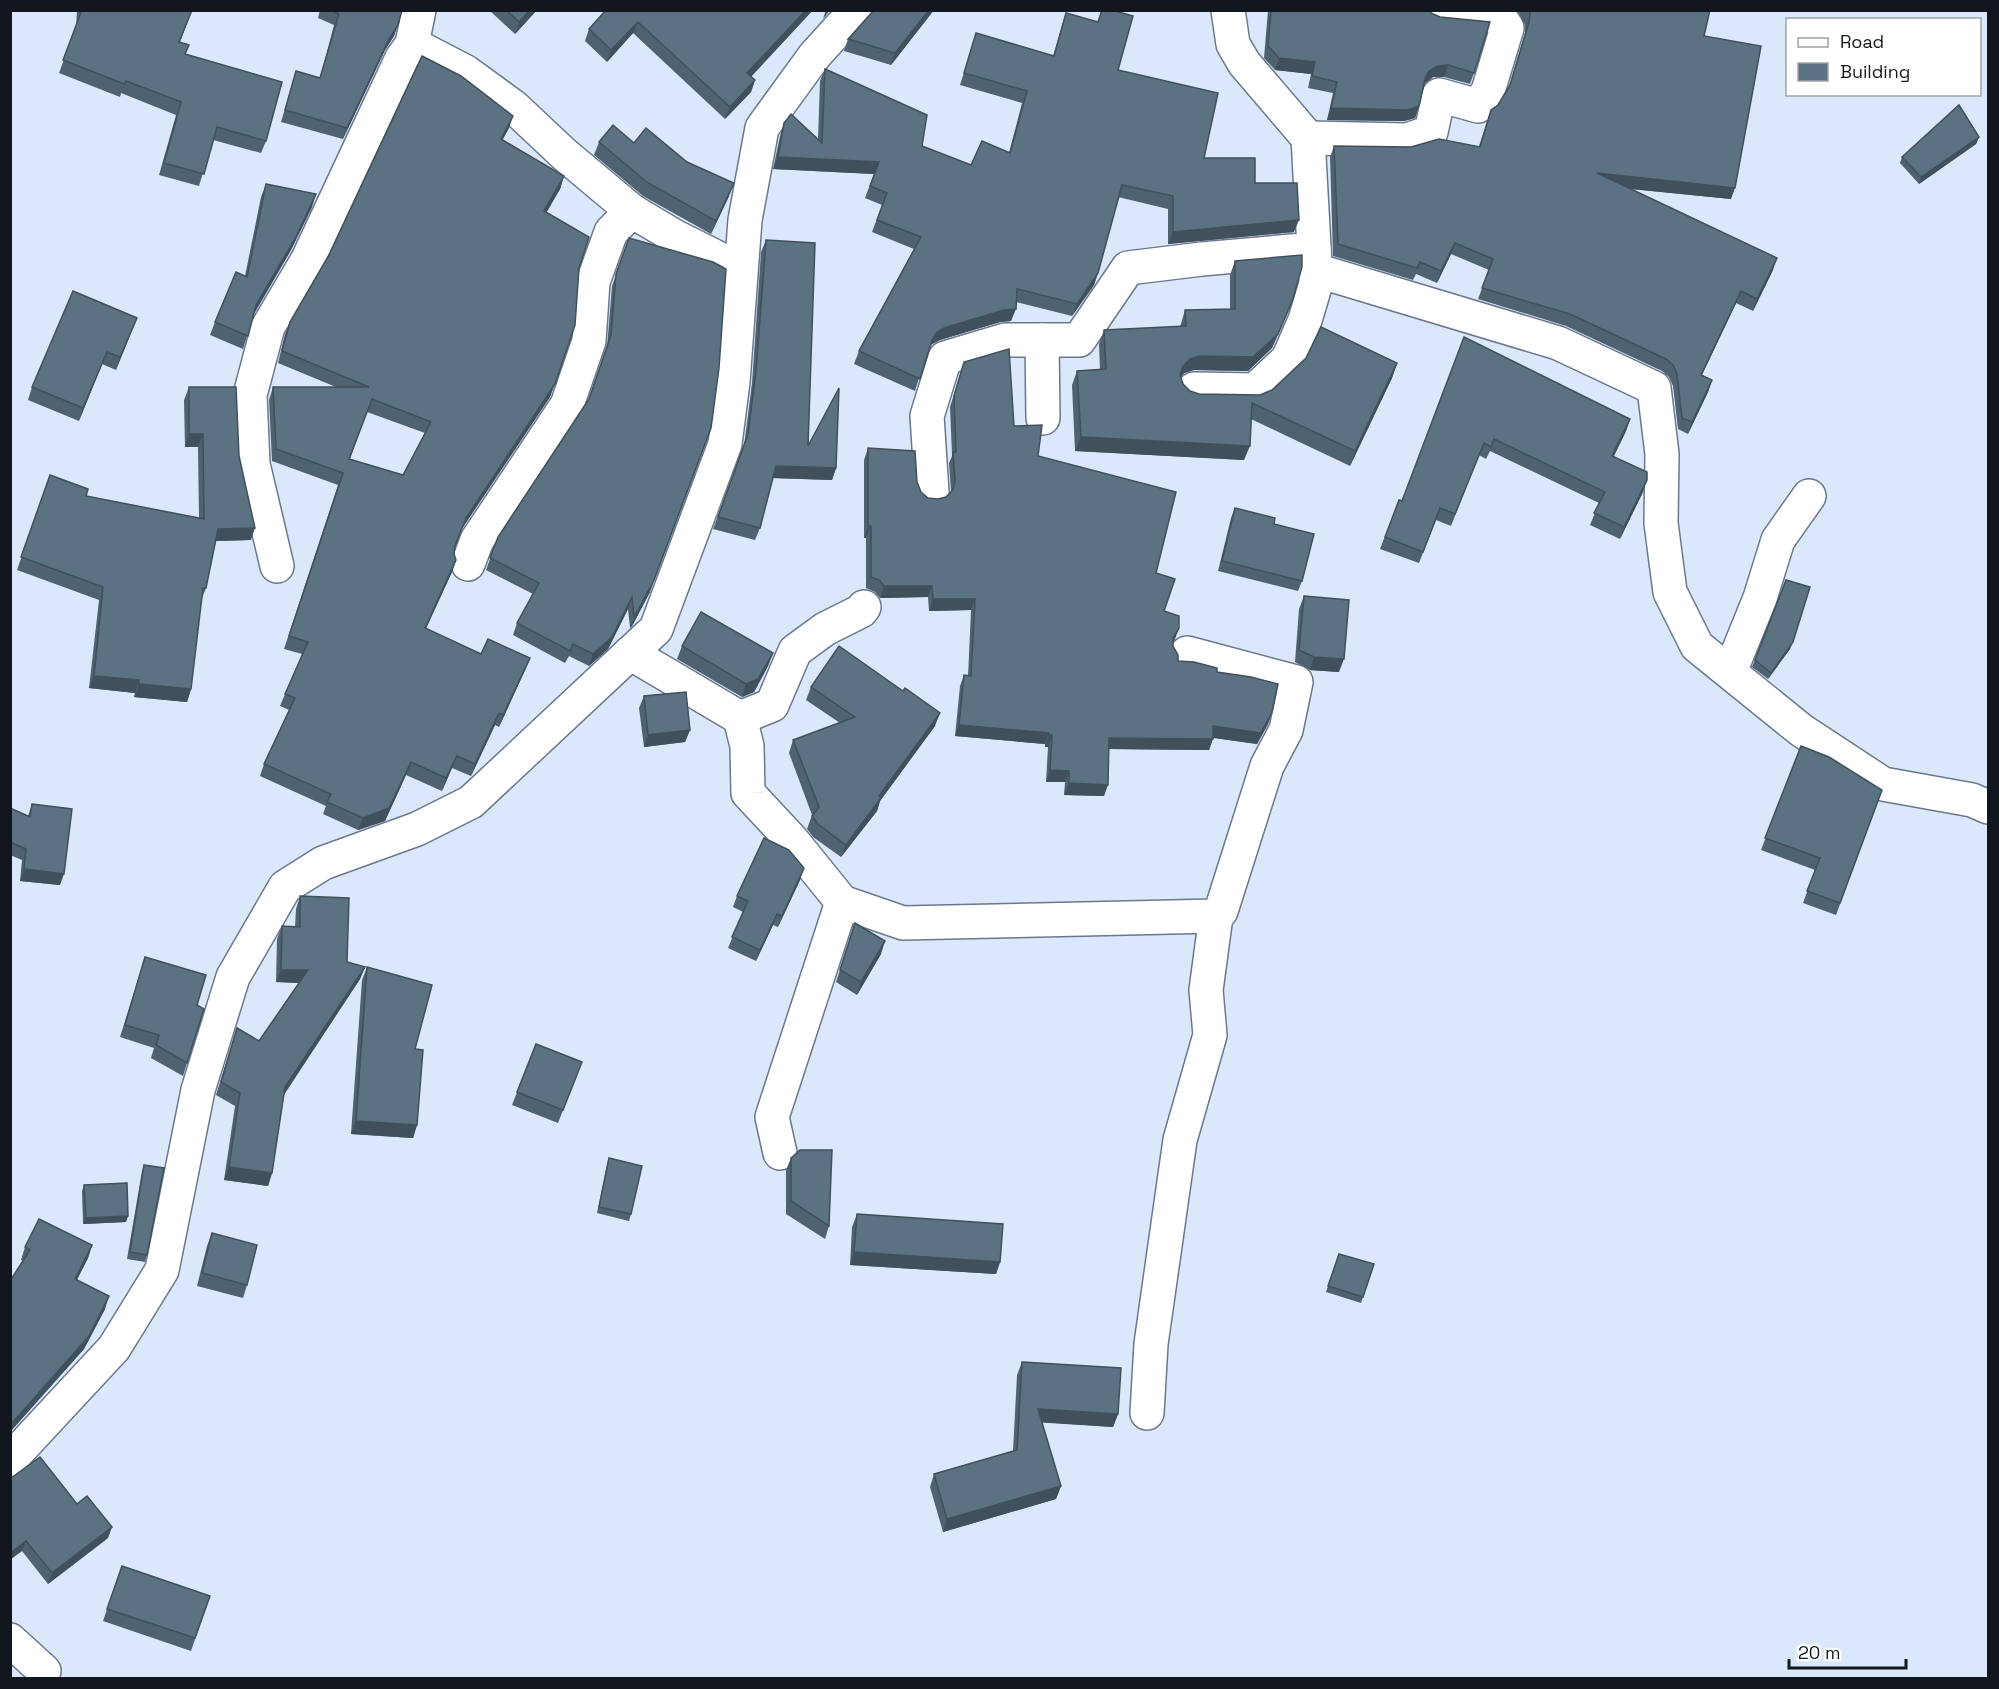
<svg xmlns="http://www.w3.org/2000/svg" width="1999" height="1689" font-family="'Space Grotesk',sans-serif">
<rect width="100%" height="100%" fill="#dbe8fc"/>
<g fill="none" stroke-linecap="round" stroke-linejoin="round">
<defs>
<g id="street">
<polyline points="412,44 466,72 514,107 564,154 632,211 674,236 740,269"/>
<polyline points="1308,138 1407,140 1431,132 1439,95 1478,106 1488,91 1507,28 1499,16 1438,10"/>
<polyline points="1315,270 1558,343 1654,388 1662,454 1661,523 1670,592 1697,646 1801,730 1883,784 1972,800 1988,807"/>
<polyline points="1042,340 1043,418"/>
<polyline points="1194,389 1255,390 1288,359 1305,320 1316,283 1308,138 1244,63 1233,44 1228,10"/>
<polyline points="932,492 927,416 945,358 1005,340 1079,340 1128,268 1202,259 1314,249"/>
<polyline points="468,564 477,540 567,405 589,341 593,282 611,232 632,211"/>
<polyline points="277,566 253,464 250,395 268,327 308,259 402,58 412,44 419,10"/>
<polyline points="630,653 740,718 747,746 748,793 791,839 842,902 903,923 1216,916 1221,911 1267,766 1286,730 1296,682 1187,653"/>
<polyline points="1730,672 1760,598 1778,540 1809,496"/>
<polyline points="740,718 772,705 795,651 825,629 861,611 864,607"/>
<polyline points="780,1153 772,1117 842,902"/>
<polyline points="1147,1413 1151,1344 1180,1140 1210,1035 1206,990 1216,916"/>
<polyline points="10,1460 114,1348 162,1270 198,1090 233,977 285,887 323,863 417,829 471,802 656,629 725,444 733,382 745,220 762,128 815,55 856,10"/>
<polyline points="10,1640 44,1671"/>
</g>
</defs>
<use href="#street" stroke="#6a788e" stroke-width="36"/>
<use href="#street" stroke="#fff" stroke-width="33"/>
</g>
<g fill="#4e6271" fill-rule="evenodd">
<polygon points="77,10 192,10 180,42 186,54 266,141 261,153 213,140 199,186 159,175 176,115 121,93 120,97 59,73 76,27"/>
<polygon points="320,10 402,10 394,36 385,50 343,139 281,122 296,71 320,78 334,25 318,18"/>
<polygon points="489,10 537,10 515,34"/>
<polygon points="606,10 813,10 751,77 755,80 751,92 725,119 633,33 607,62 585,41 589,29"/>
<polygon points="934,10 891,65 844,51 848,39 874,11"/>
<polygon points="1102,10 1118,70 1204,158 1255,183 1294,232 1168,244 1168,209 1118,197 1098,273 1094,285 1072,316 1016,302 1011,321 1000,322 940,340 932,344 928,350 915,391 854,364 859,351 914,249 872,232 882,205 865,198 874,174 773,169 780,136 784,123 818,139 820,81 825,69 922,146 971,165 1009,153 1022,103 960,85 976,33 1053,56 1066,13 1098,22"/>
<polygon points="1268,10 1429,10 1474,73 1470,84 1444,77 1433,77 1425,83 1419,106 1415,118 1404,121 1327,120 1333,93 1308,88 1311,74 1275,70 1264,58"/>
<polygon points="1517,10 1710,10 1704,36 1731,199 1630,189 1773,270 1753,311 1736,303 1702,375 1712,380 1708,392 1688,434 1678,429 1673,386 1669,377 1662,371 1566,326 1478,299 1489,270 1451,254 1437,283 1416,274 1413,280 1333,256 1330,157 1334,146 1411,147 1479,146 1491,110 1498,105 1509,87 1525,33 1525,25"/>
<path d="M509,128L502,140L564,176L560,189L546,212L579,268L550,397L461,530L455,547L454,554L456,560L452,572L426,629L481,654L530,658L525,670L499,727L495,725L471,776L452,768L442,791L406,775L385,821L358,830L323,814L326,806L260,776L264,764L289,710L280,706L302,654L284,649L338,485L272,461L269,400L273,387H336L278,363L285,334L290,322ZM367,412L425,433L403,475L350,459Z"/>
<polygon points="1979,137 1976,144 1919,184 1900,163 1902,157"/>
<polygon points="599,142 634,143 729,196 711,234 643,196 594,155"/>
<polygon points="266,184 312,207 291,250 254,314 243,349 210,335 215,322 245,276 261,197"/>
<polygon points="629,238 650,592 632,626 630,628 628,609 608,649 589,666 569,656 565,663 513,635 517,623 533,594 486,570 498,537 588,400 607,347 612,286"/>
<polygon points="766,240 808,446 836,468 832,480 773,478 760,528 755,540 713,529 744,446 752,383 761,252"/>
<polygon points="1235,261 1293,299 1287,314 1272,348 1248,371 1194,370 1184,373 1181,377 1183,384 1190,391 1199,394 1260,395 1397,363 1392,378 1350,466 1251,419 1244,460 1075,451 1072,385 1077,371 1100,370 1099,344 1104,330 1180,327 1185,310 1230,309 1230,275"/>
<polygon points="137,318 116,370 102,364 79,421 28,400 32,387"/>
<polygon points="1464,337 1630,419 1626,431 1614,456 1643,492 1620,539 1590,525 1599,503 1490,451 1486,459 1479,455 1451,526 1436,520 1419,563 1380,549 1399,500 1402,501"/>
<polygon points="964,362 1038,456 1156,573 1164,611 1179,628 1173,642 1173,646 1178,661 1217,672 1272,712 1268,724 1257,744 1213,738 1209,750 1109,749 1104,796 1064,795 1065,782 1046,782 1048,747 1045,747 1045,744 955,736 960,686 964,675 968,676 971,610 929,611 928,597 880,598 875,592 866,588 866,538 864,538 864,460 868,448 917,482 921,492 928,498 938,499 946,497 951,491 949,463 952,456 950,407"/>
<polygon points="189,387 239,456 251,540 216,541 206,588 201,601 191,689 187,702 134,697 135,693 89,688 99,600 17,570 50,475 86,496 199,518 198,447 185,447 184,400"/>
<polygon points="1235,508 1274,524 1302,581 1298,591 1218,571 1231,518"/>
<polygon points="1786,580 1790,649 1768,679 1752,667"/>
<polygon points="1304,596 1339,672 1310,670 1295,662 1299,609"/>
<polygon points="682,646 773,653 768,666 754,692 742,697 677,659"/>
<polygon points="811,687 935,726 880,801 877,811 841,857 813,837 807,829 812,815 789,753 793,740 840,723 806,700"/>
<polygon points="644,696 690,730 685,742 644,747 639,708"/>
<polygon points="1801,746 1882,790 1836,915 1803,903 1815,870 1761,850"/>
<polygon points="32,804 60,885 20,881 22,860 10,855 10,808 28,816"/>
<polygon points="800,880 778,927 773,925 756,961 728,948 743,912 733,907 737,896"/>
<polygon points="300,896 347,962 365,967 360,979 284,1095 272,1173 268,1186 224,1180 235,1106 216,1095 237,1028 259,1041 299,983 276,982 277,939 282,926 295,927 296,909"/>
<polygon points="855,923 881,954 857,995 836,982"/>
<polygon points="145,957 197,1005 187,1063 183,1076 151,1058 154,1048 120,1037"/>
<polygon points="367,967 415,1049 417,1125 413,1138 351,1134 362,980"/>
<polygon points="536,1044 582,1062 558,1123 512,1105"/>
<polygon points="609,1158 631,1214 629,1221 597,1213 607,1165"/>
<polygon points="791,1158 829,1226 825,1239 786,1214 786,1170"/>
<polygon points="144,1165 147,1255 145,1262 127,1259 142,1171"/>
<polygon points="84,1185 128,1216 126,1222 83,1224 82,1191"/>
<polygon points="857,1214 1000,1262 996,1274 850,1265 852,1227"/>
<polygon points="212,1233 247,1285 243,1298 197,1286 207,1246"/>
<polygon points="92,1245 88,1258 77,1280 105,1309 84,1349 10,1432 10,1281 23,1261 21,1260 25,1247"/>
<polygon points="1339,1254 1374,1264 1361,1303 1326,1292"/>
<polygon points="1022,1362 1118,1414 1113,1427 1042,1422 1061,1486 1056,1499 943,1532 930,1487 934,1474 1013,1451 1017,1375"/>
<polygon points="10,1479 77,1504 108,1538 48,1584 22,1551"/>
<polygon points="122,1566 210,1596 191,1651 103,1621"/>
</g>
<g fill="#40505c">
<polygon points="530,10 537,10 515,34 519,22"/>
<polygon points="806,10 813,10 743,85 747,73"/>
<polygon points="826,10 830,10 823,19"/>
<polygon points="929,10 934,10 891,65 895,53"/>
<polygon points="638,22 633,33 607,62 611,50"/>
<polygon points="398,25 394,36 385,50 343,139 347,128 389,39"/>
<polygon points="1279,58 1315,62 1311,74 1275,70"/>
<polygon points="1448,65 1444,77 1433,77 1425,83 1421,90 1429,71 1438,66"/>
<polygon points="755,80 751,92 725,119 730,107"/>
<polygon points="1419,106 1415,118 1404,121 1327,120 1331,108"/>
<polygon points="513,116 509,128 496,152 501,139"/>
<polygon points="1979,137 1976,144 1919,184 1921,177"/>
<polygon points="778,157 879,162 875,174 773,169"/>
<polygon points="1597,173 1735,188 1731,199 1593,185"/>
<polygon points="564,176 560,189 540,224 544,211"/>
<polygon points="734,183 729,196 711,234 716,221"/>
<polygon points="316,194 312,207 291,250 252,317 256,305"/>
<polygon points="1299,220 1294,232 1168,244 1173,232"/>
<polygon points="1455,243 1451,254 1437,283 1441,271"/>
<polygon points="1777,258 1773,270 1753,311 1757,299"/>
<polygon points="1098,273 1094,285 1072,316 1077,304"/>
<polygon points="1741,291 1736,303 1696,387 1701,375"/>
<polygon points="1293,299 1272,348 1248,371 1194,370 1184,373 1178,380 1183,366 1190,359"/>
<polygon points="1016,309 1011,321 1000,322 940,340 932,344 927,352 932,340 937,332 944,328 1004,310"/>
<polygon points="137,318 132,330 116,370 120,357"/>
<polygon points="107,352 102,364 79,421 83,408"/>
<polygon points="1397,363 1392,378 1350,466 1355,451"/>
<polygon points="1712,380 1708,392 1688,434 1692,422"/>
<polygon points="555,384 550,397 461,530 466,518"/>
<polygon points="1630,419 1626,431 1608,468 1612,456"/>
<polygon points="711,428 650,592 632,626 630,628"/>
<polygon points="189,434 203,434 198,447 185,447"/>
<polygon points="1081,437 1250,446 1244,460 1075,451"/>
<polygon points="776,466 836,468 832,480 771,478"/>
<polygon points="1647,480 1643,492 1620,539 1624,527"/>
<polygon points="868,526 871,526 866,538 864,538"/>
<polygon points="255,528 251,540 214,541 218,529"/>
<polygon points="456,560 452,572 420,640 425,628"/>
<polygon points="884,586 932,586 928,597 880,598"/>
<polygon points="632,597 628,609 608,649 589,666 593,654"/>
<polygon points="933,599 975,599 971,610 929,611"/>
<polygon points="1179,628 1175,639 1169,649 1173,638"/>
<polygon points="1793,642 1790,649 1768,679 1771,673"/>
<polygon points="773,653 768,666 754,692 742,697 746,684"/>
<polygon points="1314,657 1344,659 1339,672 1310,670"/>
<polygon points="530,658 525,670 499,727 503,715"/>
<polygon points="94,676 139,680 135,693 89,688"/>
<polygon points="139,684 191,689 187,702 134,697"/>
<polygon points="1272,712 1268,724 1257,744 1209,737 1213,726"/>
<polygon points="499,713 495,725 471,776 475,764"/>
<polygon points="940,713 935,726 880,801 877,811 841,857 846,845 879,796"/>
<polygon points="959,725 1049,733 1045,744 955,736"/>
<polygon points="690,730 685,742 644,747 648,735"/>
<polygon points="1049,735 1052,735 1048,747 1045,747"/>
<polygon points="1109,738 1213,739 1209,750 1105,749"/>
<polygon points="457,756 452,768 442,791 446,778"/>
<polygon points="411,762 406,775 385,821 358,830 363,818"/>
<polygon points="1050,770 1069,771 1065,782 1046,782"/>
<polygon points="1069,783 1108,785 1104,796 1064,795"/>
<polygon points="804,868 800,880 778,927 782,916"/>
<polygon points="24,869 64,874 60,885 20,881"/>
<polygon points="777,914 773,925 756,961 760,950"/>
<polygon points="885,941 881,954 857,995 861,982"/>
<polygon points="365,967 360,979 280,1100 285,1087"/>
<polygon points="281,970 308,970 303,983 276,982"/>
<polygon points="356,1121 417,1125 413,1138 351,1134"/>
<polygon points="229,1167 272,1173 268,1186 224,1180"/>
<polygon points="128,1216 126,1222 83,1224 86,1218"/>
<polygon points="92,1245 88,1258 70,1292 75,1279"/>
<polygon points="854,1252 1000,1262 996,1274 850,1265"/>
<polygon points="109,1296 105,1309 84,1349 10,1432 10,1428 13,1422"/>
<polygon points="1038,1409 1118,1414 1113,1427 1033,1422"/>
<polygon points="1061,1486 1056,1499 943,1532 947,1519"/>
<polygon points="112,1527 108,1538 48,1584 52,1573"/>
<polygon points="26,1541 22,1551 10,1560 10,1553"/>
</g>
<g fill="#5b7283" stroke="#40505c" stroke-width="1.5" fill-rule="evenodd">
<polygon points="81,10 192,10 179,42 189,45 185,54 282,82 266,141 217,127 204,174 164,163 181,102 126,81 124,84 63,60 80,15"/>
<polygon points="331,10 402,10 398,25 389,39 347,128 285,110 296,71 320,78 339,14"/>
<polygon points="506,10 530,10 519,22"/>
<polygon points="606,10 806,10 747,73 755,80 730,107 638,22 611,50 589,29"/>
<polygon points="929,10 895,53 848,39 874,10"/>
<polygon points="1102,10 1112,10 1133,16 1118,70 1218,93 1204,158 1255,158 1255,183 1297,183 1299,220 1173,232 1173,196 1122,185 1098,273 1077,304 1017,289 1016,309 1004,310 944,328 937,332 932,340 920,379 859,351 921,237 877,220 887,193 870,186 879,162 778,157 784,123 791,114 822,143 825,69 927,115 922,146 971,165 982,141 1010,153 1027,91 964,73 976,33 1054,56 1066,13 1098,22"/>
<polygon points="1271,10 1429,10 1431,13 1440,17 1490,22 1474,73 1448,65 1438,66 1429,71 1425,79 1419,106 1408,110 1331,108 1337,82 1312,76 1315,62 1279,58 1268,46"/>
<polygon points="1528,10 1710,10 1704,36 1761,46 1735,188 1597,173 1777,258 1757,299 1741,291 1701,375 1712,380 1692,422 1682,418 1677,374 1673,365 1666,359 1570,314 1482,288 1493,259 1455,243 1441,271 1420,262 1417,268 1338,244 1334,146 1411,147 1439,139 1480,147 1491,110 1498,105 1510,85 1529,22 1530,13"/>
<path d="M422,56L461,76L513,116L501,139L564,176L544,211L589,237L579,268L575,325L555,384L466,518L455,546L454,554L456,560L425,628L481,654L488,639L530,658L503,715L499,713L475,764L457,756L446,778L411,762L389,808L363,818L327,802L331,794L264,764L295,698L285,694L308,642L289,636L343,473L276,449L273,387H369L282,351L290,322L329,255ZM372,399L431,422L403,475L349,459Z"/>
<polygon points="1959,105 1979,137 1921,177 1902,157"/>
<polygon points="613,125 634,143 646,128 687,162 734,183 716,221 648,183 599,142"/>
<polygon points="266,184 316,194 296,237 256,305 248,336 215,322 236,272 247,277"/>
<polygon points="629,238 713,262 726,269 719,368 711,428 654,580 636,614 634,616 632,597 612,637 593,654 573,644 570,651 517,623 539,583 490,558 498,537 589,399 611,335 616,274"/>
<polygon points="766,240 815,243 808,446 839,388 836,468 776,466 760,528 718,517 748,434 756,371"/>
<polygon points="1302,255 1302,267 1293,299 1278,334 1253,357 1199,356 1190,359 1183,366 1180,375 1183,384 1190,391 1199,394 1260,395 1272,390 1306,358 1321,327 1397,363 1355,451 1252,403 1250,446 1081,437 1077,371 1106,369 1104,330 1186,326 1185,310 1235,309 1235,261"/>
<polygon points="73,291 137,318 120,357 107,352 83,408 32,387"/>
<polygon points="1464,337 1630,419 1612,456 1647,472 1647,480 1624,527 1594,513 1605,492 1494,439 1491,447 1484,443 1455,514 1440,508 1423,552 1385,537 1399,500 1402,501"/>
<polygon points="1009,349 1014,426 1042,425 1038,456 1176,492 1156,573 1175,579 1164,611 1179,616 1179,628 1173,638 1173,646 1178,655 1178,661 1194,662 1217,668 1217,672 1251,677 1278,684 1272,712 1261,733 1213,726 1213,739 1109,738 1108,785 1069,783 1069,771 1050,770 1052,735 1049,735 1049,733 959,725 964,675 971,676 975,599 933,599 932,586 884,586 879,580 871,577 871,526 868,526 868,448 915,451 917,482 921,492 928,498 938,499 946,497 953,490 955,480 953,452 956,452 954,396 964,362"/>
<polygon points="189,387 236,387 239,456 255,528 218,529 206,588 203,588 191,689 139,684 139,680 94,676 103,587 21,557 50,475 88,489 86,496 204,519 203,434 189,434"/>
<polygon points="1235,508 1275,518 1274,524 1314,534 1302,581 1222,561"/>
<polygon points="1786,580 1810,587 1793,642 1771,673 1755,660"/>
<polygon points="1304,596 1349,600 1344,659 1314,657 1299,650"/>
<polygon points="701,612 773,653 758,679 746,684 682,646"/>
<polygon points="839,646 903,691 905,688 940,713 879,796 881,798 846,845 818,824 812,816 819,807 793,740 855,717 811,687"/>
<polygon points="686,692 690,730 648,735 644,696"/>
<polygon points="1801,746 1829,757 1882,790 1840,903 1807,891 1820,858 1765,838"/>
<polygon points="32,804 72,809 64,874 24,869 26,849 10,842 10,808 30,817"/>
<polygon points="764,838 789,850 804,868 782,916 777,914 760,950 732,937 748,901 737,896"/>
<polygon points="300,896 349,898 347,962 365,967 285,1087 272,1173 229,1167 240,1093 221,1082 237,1028 259,1041 308,970 281,970 282,926 300,927"/>
<polygon points="855,923 885,941 861,982 840,970"/>
<polygon points="145,957 206,975 197,1005 204,1009 187,1063 156,1045 159,1035 125,1025"/>
<polygon points="367,967 432,985 415,1049 423,1050 417,1125 356,1121"/>
<polygon points="536,1044 582,1062 563,1110 517,1092"/>
<polygon points="800,1150 832,1150 829,1226 791,1201 791,1158"/>
<polygon points="609,1158 642,1166 631,1214 599,1207"/>
<polygon points="144,1165 164,1168 147,1255 130,1252"/>
<polygon points="127,1183 128,1216 86,1218 84,1185"/>
<polygon points="857,1214 1003,1224 1000,1262 854,1252"/>
<polygon points="39,1219 92,1245 75,1279 109,1296 89,1336 13,1422 10,1420 10,1281 30,1250 25,1247"/>
<polygon points="212,1233 257,1245 247,1285 202,1273"/>
<polygon points="1339,1254 1374,1264 1363,1297 1328,1286"/>
<polygon points="1022,1362 1121,1368 1118,1414 1038,1409 1061,1486 947,1519 934,1474 1017,1450"/>
<polygon points="40,1457 77,1504 87,1496 112,1527 52,1573 26,1541 10,1553 10,1479"/>
<polygon points="122,1566 210,1596 195,1638 107,1609"/>
</g>
<rect width="1999" height="1689" fill="none" stroke="#12171f" stroke-width="24"/>
<rect x="1786" y="18" width="195" height="78" fill="#ffffff" stroke="#a0a2a5" stroke-width="1.5"/>
<rect x="1798" y="38" width="30" height="9" fill="#ffffff" stroke="#a0a2a5" stroke-width="1.5"/>
<text x="1840" y="48" font-size="18" fill="#12171f">Road</text>
<rect x="1798" y="63" width="30" height="18" fill="#5b7283" stroke="#a0a2a5" stroke-width="1.5"/>
<text x="1840" y="78" font-size="18" fill="#12171f">Building</text>
<path d="M1789 1659v9h117v-9" fill="none" stroke="#12171f" stroke-width="3"/>
<text x="1798" y="1659" font-size="18" fill="#12171f" stroke="#ffffff" stroke-width="4.5" paint-order="stroke">20 m</text>
</svg>
